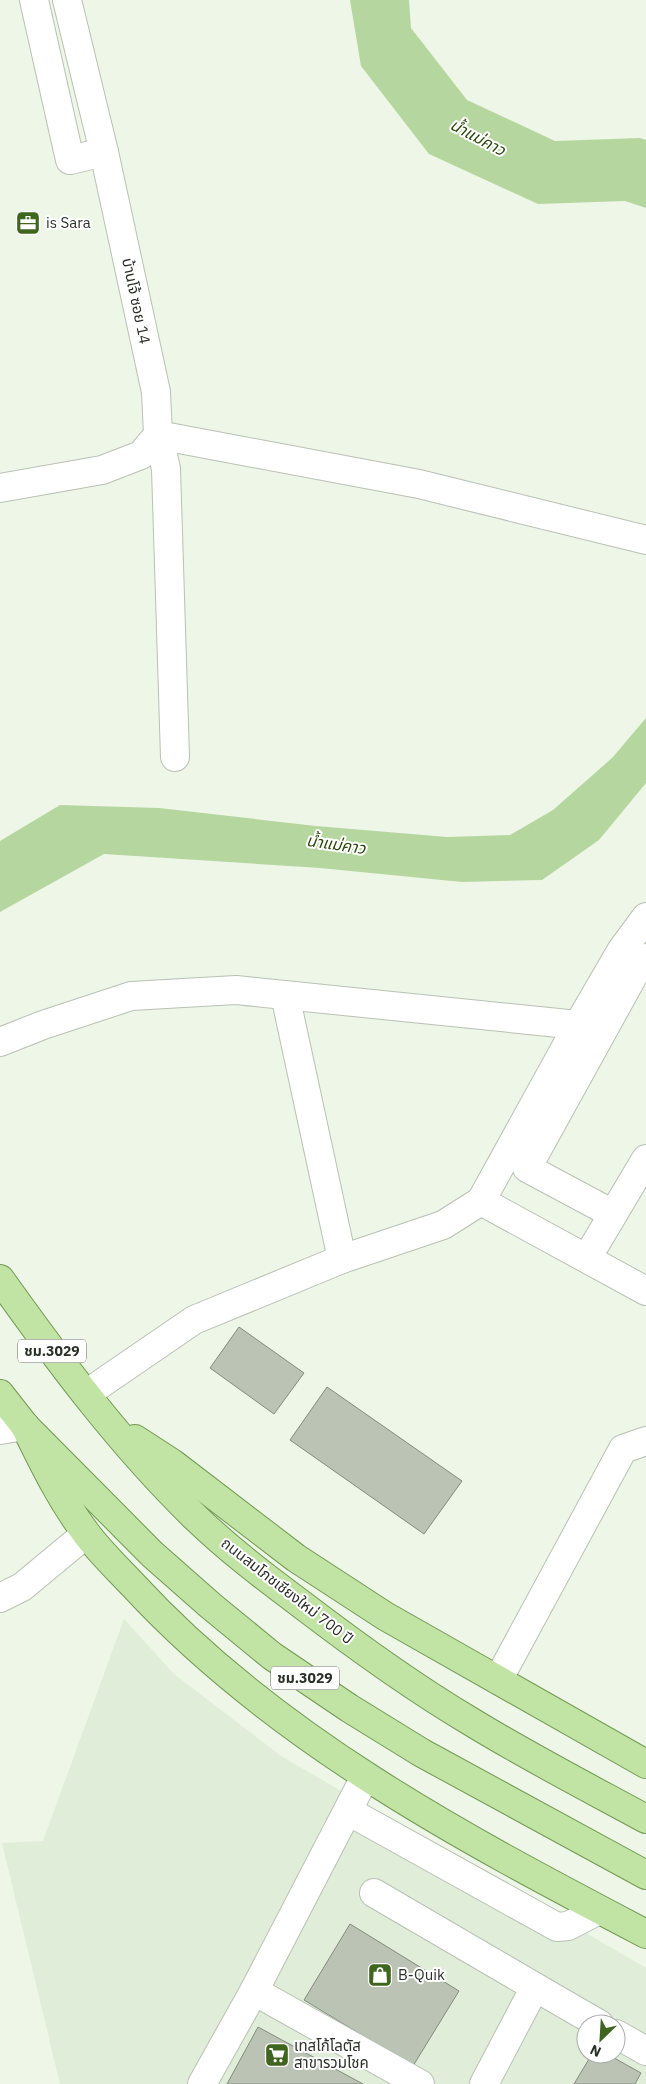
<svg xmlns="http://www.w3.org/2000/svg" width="646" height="2084" font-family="'IBM Plex Sans','Noto Sans Thai',sans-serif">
<rect width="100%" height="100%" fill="#eef6e8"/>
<path fill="#e0edd8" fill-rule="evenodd" d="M124,1619L174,1674L281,1756L646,1968V2084H60L2,1843L43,1841ZM586,2024H616V2054H586Z"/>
<g fill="#b6d69f">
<polygon points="350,0 409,0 411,28 467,100 555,141 640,138 646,140 646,208 625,201 538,204 429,154 361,66"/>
<polygon points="646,718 646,783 599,840 542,880 462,882 320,868 104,854 0,912 0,841 60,805 159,808 316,826 447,837 510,835 553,810 612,758"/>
</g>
<g fill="#bbc3b5" stroke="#838b7e">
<polygon points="239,1327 304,1373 274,1414 210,1368"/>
<polygon points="327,1387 462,1481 424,1534 290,1440"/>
<polygon points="350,1924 459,1991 413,2066 304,2000"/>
<polygon points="258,2027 363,2084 227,2084"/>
<polygon points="592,2054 607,2054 641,2073 635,2084 574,2084"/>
</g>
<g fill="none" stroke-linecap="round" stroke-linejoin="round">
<defs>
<g id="minor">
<polyline points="34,0 70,160 104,152"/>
<polyline points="158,435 419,484 646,540"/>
<polyline points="151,443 163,455 166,469 175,757"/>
<polyline points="0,488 102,470 141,455 158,435 156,392 104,152 67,0"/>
<polyline points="285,995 342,1259"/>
<polyline points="0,1042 43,1025 131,996 236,990 578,1025"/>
<polyline points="481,1201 646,1291"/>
<polyline points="613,1214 527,1168 643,958 646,959"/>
<polyline points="587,1258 646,1159"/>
<polyline points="86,1394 194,1320 342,1259 443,1225 481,1201 578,1025 621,951 646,917"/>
<polyline points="0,1430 25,1426"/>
<polyline points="0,1598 22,1587 86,1534"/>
<polyline points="498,1680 623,1449 646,1441"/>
<polyline points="348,1811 557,1927 568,1926 599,1910"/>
<polyline points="374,1893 535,1987"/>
<polyline points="254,1991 420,2084"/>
<polyline points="616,2034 646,2051"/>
<polyline points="202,2084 254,1991 365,1777"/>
<polyline points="484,2084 535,1987 599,2024"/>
</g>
<g id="major">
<path d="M0,1279C60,1363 121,1445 195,1517C228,1549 265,1577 301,1604C356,1646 411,1686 470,1721C527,1756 587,1787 646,1819"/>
<polyline points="0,1394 25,1426 152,1554 211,1606 272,1656 349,1708 422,1753 646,1875"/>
<path d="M25,1426C43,1463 61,1500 86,1533C99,1551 117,1568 133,1585C275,1739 463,1838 646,1934"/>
<polyline points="135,1439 172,1463 296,1558 385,1616 646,1764"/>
</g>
</defs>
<use href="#minor" stroke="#b8c1b3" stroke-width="30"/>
<use href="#major" stroke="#719952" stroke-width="30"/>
<use href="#minor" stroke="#fff" stroke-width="28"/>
<use href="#major" stroke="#c1e4a4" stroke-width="28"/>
</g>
<defs>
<symbol id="office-square" viewBox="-11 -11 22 22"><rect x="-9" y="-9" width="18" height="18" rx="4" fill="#40651f" stroke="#fff"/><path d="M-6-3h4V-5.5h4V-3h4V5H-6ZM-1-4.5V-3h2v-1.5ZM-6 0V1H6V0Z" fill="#fff"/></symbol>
<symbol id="shop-square" viewBox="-11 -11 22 22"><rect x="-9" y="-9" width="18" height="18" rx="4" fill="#40651f" stroke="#fff"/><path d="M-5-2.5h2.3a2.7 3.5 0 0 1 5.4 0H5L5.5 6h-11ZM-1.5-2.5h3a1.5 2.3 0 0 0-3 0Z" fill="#fff"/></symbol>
<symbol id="supermarket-square" viewBox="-11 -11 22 22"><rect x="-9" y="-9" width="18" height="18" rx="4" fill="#40651f" stroke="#fff"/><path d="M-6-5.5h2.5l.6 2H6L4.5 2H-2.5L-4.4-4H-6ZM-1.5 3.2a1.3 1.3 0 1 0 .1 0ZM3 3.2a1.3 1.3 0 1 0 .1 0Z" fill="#fff"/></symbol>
</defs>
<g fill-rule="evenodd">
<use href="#office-square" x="14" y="209" width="28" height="28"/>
<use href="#shop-square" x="366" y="1961" width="28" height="28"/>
<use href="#supermarket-square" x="263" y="2041" width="28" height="28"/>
</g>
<g text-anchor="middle" stroke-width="4" stroke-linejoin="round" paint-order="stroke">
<g fill="#fff" stroke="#6b6d69" stroke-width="1">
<rect x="18" y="1339.5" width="68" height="23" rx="4"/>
<rect x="271" y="1666.5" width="68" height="23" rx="4"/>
</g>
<g font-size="14" font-weight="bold" fill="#2b2f29">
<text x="52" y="1356">ชม.3029</text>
<text x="305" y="1683">ชม.3029</text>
</g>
<g font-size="15" fill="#2b2f29" stroke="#fff" text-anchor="start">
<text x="46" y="228">is Sara</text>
<text x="398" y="1980">B-Quik</text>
<text x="294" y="2051">เทสโก้โลตัส<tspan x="294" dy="17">สาขารวมโชค</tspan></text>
</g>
<g font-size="15" fill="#2b2f29" stroke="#fff">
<text transform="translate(136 301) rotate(78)" y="5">บ้านโจ้ ซอย 14</text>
<text transform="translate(287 1591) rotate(38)" y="5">ถนนสมโภชเชียงใหม่ 700 ปี</text>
</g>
<g font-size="16" font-style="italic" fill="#2a470e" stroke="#fff">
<text transform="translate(478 137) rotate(28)" y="6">น้ำแม่คาว</text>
<text transform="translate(336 844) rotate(8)" y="6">น้ำแม่คาว</text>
</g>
</g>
<g transform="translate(601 2039) rotate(205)"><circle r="24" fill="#ffffff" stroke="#aaaca9"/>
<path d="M0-4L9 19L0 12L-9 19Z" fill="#40651f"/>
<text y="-8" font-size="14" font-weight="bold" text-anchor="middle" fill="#2b2f29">N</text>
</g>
</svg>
